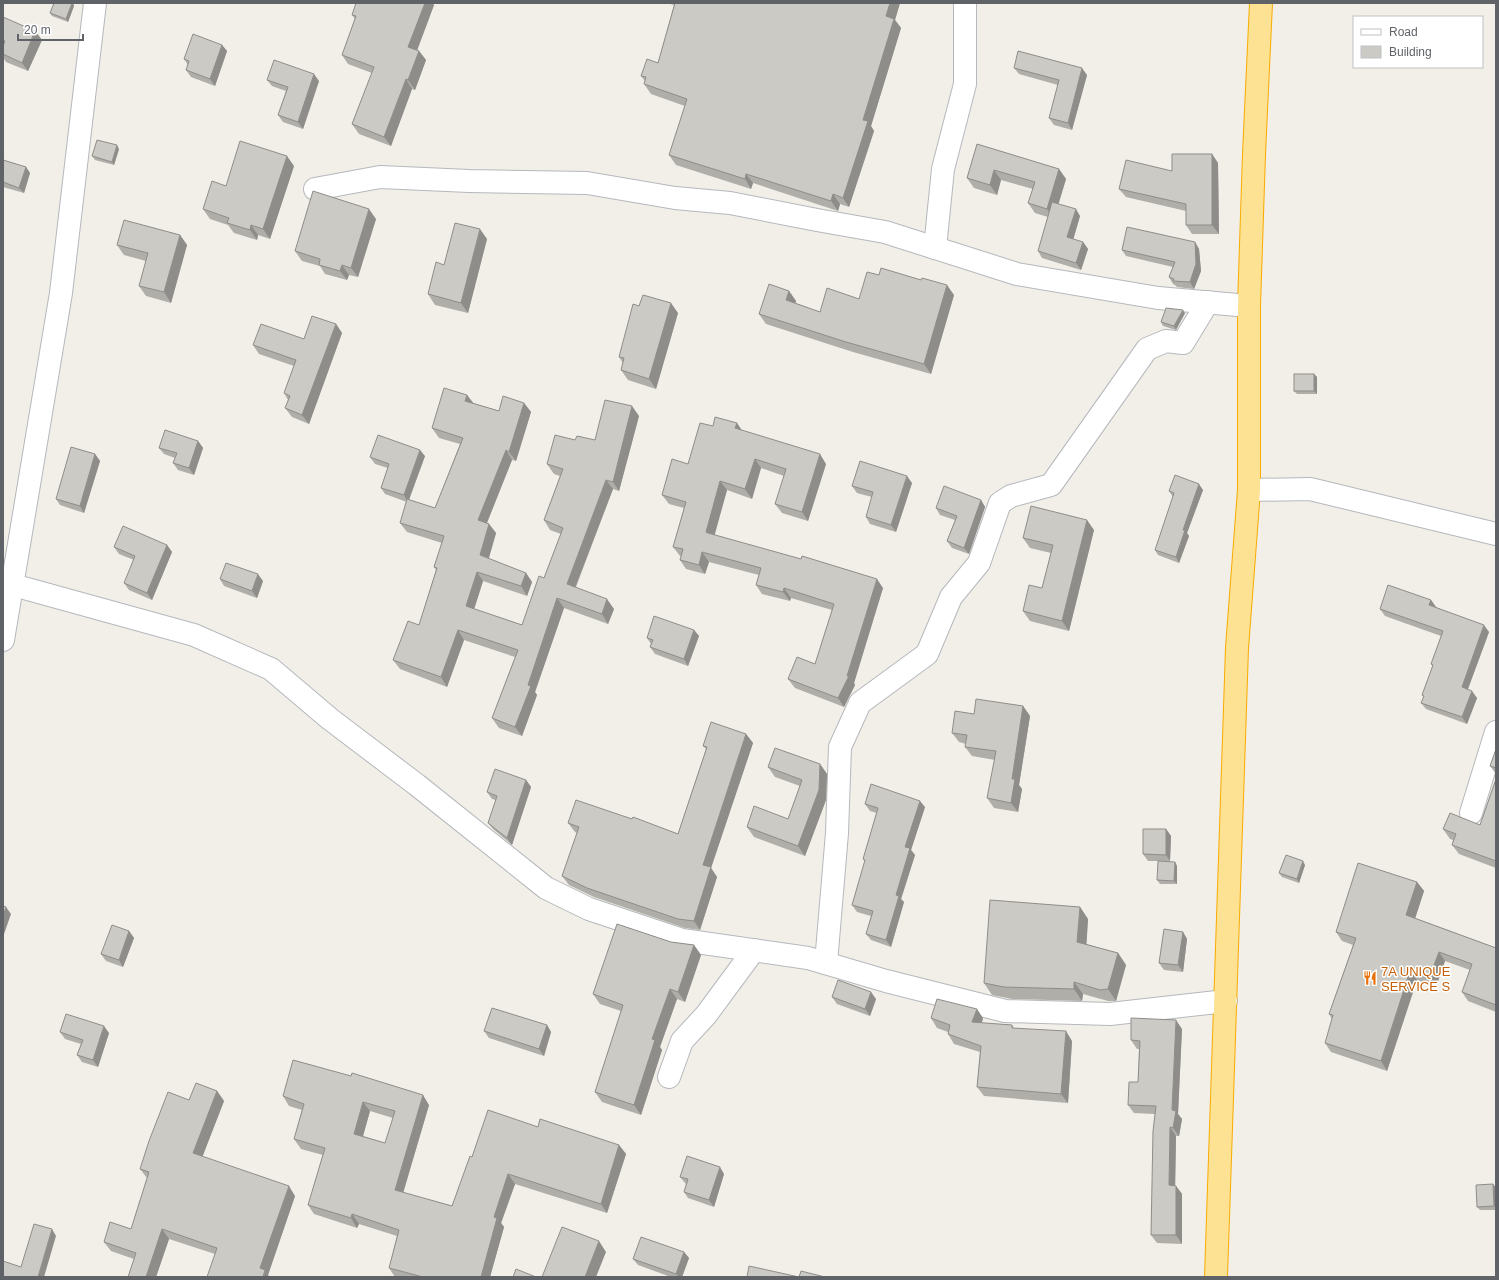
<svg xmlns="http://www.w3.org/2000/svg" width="1499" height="1280" font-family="Helvetica,sans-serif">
<rect width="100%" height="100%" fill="#f1efe8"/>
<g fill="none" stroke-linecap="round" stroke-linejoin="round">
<defs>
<g id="street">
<polyline points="315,189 380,177 469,181 587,183 675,198 730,203 817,220 885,232 1017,274 1158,298 1249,306"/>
<polyline points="935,248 943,169 965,84 965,3"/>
<polyline points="1249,490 1310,489 1496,534"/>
<polyline points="13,585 194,635 271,669 330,719 417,785 546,888 589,909 682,940 808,958 886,981 1005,1011 1110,1014 1226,1001"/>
<polyline points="3,640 61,293 95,3"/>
<polyline points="1471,813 1496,732"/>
<polyline points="826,963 837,833 840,747 860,703 927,654 951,597 979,563 1000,503 1011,496 1051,485 1147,349 1166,341 1183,343 1208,302"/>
<polyline points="669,1077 682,1041 706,1015 754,950"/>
</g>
<polyline id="highway" points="1216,1277 1237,648 1249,490 1249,306 1254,154 1261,3"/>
</defs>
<use href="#street" stroke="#b5b8bc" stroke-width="24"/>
<use href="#highway" stroke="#f9ab00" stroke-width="24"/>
<use href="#street" stroke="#fff" stroke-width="22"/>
<use href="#highway" stroke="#fde293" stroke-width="22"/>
</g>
<g fill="#afaea9" fill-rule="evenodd">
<polygon points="666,3 900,3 895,20 901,28 871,126 874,131 849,207 840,204 838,211 753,183 751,189 676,165 669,155 685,106 651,94 644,84 645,81 641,76 658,63 674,5"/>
<polygon points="434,5 417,50 419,51 426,60 415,90 412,89 391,146 359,134 352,124 372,73 348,64 342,55 355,19 352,15"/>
<polygon points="74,6 68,22 52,16 50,13"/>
<polygon points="3,17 35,31 42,40 28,71 6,62 3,57"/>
<polygon points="222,45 227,51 215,86 191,77 186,70 188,65 184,59"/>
<polygon points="1014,68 1087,75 1072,130 1054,125 1049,118 1058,85 1019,74"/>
<polygon points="267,80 319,81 303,129 283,122 278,115 286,91 272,86"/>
<polygon points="977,144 1059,169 1066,179 1058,204 1080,216 1073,239 1083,242 1088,249 1081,270 1042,258 1038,251 1048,217 1035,213 1028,203 1033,189 1001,180 997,195 974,188 967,178"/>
<polygon points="119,149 114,165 95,160 92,156"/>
<polygon points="1212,154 1218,163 1219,234 1192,234 1186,225 1186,211 1126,197 1119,189 1172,171"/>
<polygon points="3,160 26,167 30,173 24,193 3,187"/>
<polygon points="294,166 270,239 258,235 257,240 234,233 228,225 210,219 203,209"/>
<polygon points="376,219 358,277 349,275 347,280 325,274 320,266 302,261 295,251"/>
<polygon points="180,235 187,245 171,303 146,296 139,286 146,261 124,255 117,245"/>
<polygon points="487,239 468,313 435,305 428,294 444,265"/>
<polygon points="1195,242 1199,249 1201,271 1194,289 1177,287 1175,285 1173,284 1169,277 1173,267 1126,256 1122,250"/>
<polygon points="789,291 796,301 795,303 820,312 859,299 954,295 931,374 853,352 766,324 759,314"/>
<polygon points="639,306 678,313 656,389 628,380 621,370 623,363 619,357"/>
<polygon points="1185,313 1176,330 1163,326 1161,322"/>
<polygon points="336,324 342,333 309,424 292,417 285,408 288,400 284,393 294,366 259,354 253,345 304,339"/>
<polygon points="1314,374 1317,377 1317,394 1297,394 1294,391"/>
<polygon points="467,395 473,403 499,411 524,403 531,412 516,461 512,460 487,523 489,524 496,533 488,559 526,573 532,582 527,596 483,581 474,609 522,625 544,578 561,534 550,530 544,520 560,476 554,474 547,464 575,440 595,440 639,416 619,491 613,489 576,587 614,609 608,624 564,608 535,692 537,695 522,736 499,728 492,718 515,657 464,640 447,687 400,669 393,660 419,625 436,570 434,567 442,543 407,532 400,523 407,502 385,494 381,488 388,468 375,464 370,457 425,456 409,500 435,508 460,444 439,438 432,428"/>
<polygon points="737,423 741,430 826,464 808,521 782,513 775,504 784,476 761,468 752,499 727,490 714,535 883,588 854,683 855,685 844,707 795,688 788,679 815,664 832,610 791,598 790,601 762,594 756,585 759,575 709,562 705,574 686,569 680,560 681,556 680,556 673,547 684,508 669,504 662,495 688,464 713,426"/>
<polygon points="198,441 203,448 194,475 178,470 173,463 175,458 164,454 159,448"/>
<polygon points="95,454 100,461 84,513 60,505 56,499"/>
<polygon points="912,483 896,532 870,524 866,517 872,497 857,493 852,486"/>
<polygon points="1203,490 1187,533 1189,536 1179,563 1158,555 1155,550 1173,497 1169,491"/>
<polygon points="981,500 985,507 969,554 952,548 947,541 955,520 940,515 936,508"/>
<polygon points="1094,530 1069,631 1030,621 1023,611 1042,588 1051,553 1030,548 1023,538"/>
<polygon points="167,545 172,552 152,600 129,590 124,583 134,560 119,554 114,547"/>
<polygon points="220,579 263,581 257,598 224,586"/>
<polygon points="1431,600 1436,607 1489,632 1468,689 1477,698 1467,724 1426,709 1421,703 1424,698 1422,695 1433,666 1431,664 1441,636 1385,616 1380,609"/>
<polygon points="694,630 699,636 688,666 655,654 650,647 651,644 647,638"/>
<polygon points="1023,706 1030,716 1019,785 1022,789 1018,812 994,808 987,798 995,760 972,756 965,747 966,744 959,742 952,733 974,714"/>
<polygon points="746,734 753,743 711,868 717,877 700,930 685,928 594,897 569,885 562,876 577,833 575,832 568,823 632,819 678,834 706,749 703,746"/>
<polygon points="1496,749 1496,774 1490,766"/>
<polygon points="820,764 827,774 826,800 805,856 754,837 747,827 788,819 800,786 775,777 768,767"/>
<polygon points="1496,779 1496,868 1459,854 1452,845 1453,840 1450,839 1443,829 1480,825"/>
<polygon points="526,780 531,787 512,845 493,829 488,823 496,800 492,799 487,792"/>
<polygon points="865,804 925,807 911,850 915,855 901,899 904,902 891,947 871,940 866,934 871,916 857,912 852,905 865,862 863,859 877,813 870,811"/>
<polygon points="1166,829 1171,836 1170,861 1148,861 1143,854"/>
<polygon points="1175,862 1177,866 1177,884 1160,884 1157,880"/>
<polygon points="1305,865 1299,883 1282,877 1279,873"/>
<polygon points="1417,882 1424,891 1415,918 1496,948 1496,1012 1468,1001 1462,992 1470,970 1445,961 1436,987 1417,980 1387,1071 1331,1052 1325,1043 1332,1019 1329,1014 1353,945 1342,941 1336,932"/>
<polygon points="1080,907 1088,919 1086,944 1118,953 1126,965 1116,1001 1108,1001 1083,994 1082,1001 1012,999 992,995 984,983"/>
<polygon points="129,931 134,938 123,967 106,961 101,954"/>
<polygon points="1183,932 1187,939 1183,972 1164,970 1159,963"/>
<polygon points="671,942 694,945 701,955 685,1002 677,999 660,1047 662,1050 641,1115 602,1102 595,1092 621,1011 600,1004 593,994"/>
<polygon points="832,997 876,999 870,1016 837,1004"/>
<polygon points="931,1018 983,1018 982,1023 1012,1025 1014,1028 1072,1041 1068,1103 984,1096 977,1087 980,1052 954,1044 948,1034 948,1032 937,1028"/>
<polygon points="547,1025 551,1032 544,1056 489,1038 484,1031"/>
<polygon points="1182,1029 1178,1114 1182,1119 1179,1136 1176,1136 1175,1186 1176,1186 1182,1194 1182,1244 1157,1243 1151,1235 1155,1114 1134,1113 1128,1105 1138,1082 1139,1049 1137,1049 1131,1040"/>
<polygon points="60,1032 109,1033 98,1067 82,1062 77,1055 81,1044 65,1039"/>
<polygon points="217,1091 224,1101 202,1157 295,1196 268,1275 215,1254 169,1239 156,1277 128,1277 134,1259 111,1251 104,1242 131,1229 147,1178 140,1169 189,1100"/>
<path d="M283,1096L429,1105L403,1193L452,1206L472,1157L538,1127L619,1145L626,1154L607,1213L515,1184L501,1223L504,1227L490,1277H395L389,1268L397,1236L359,1224L357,1228L314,1214L308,1205L323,1155L301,1149L294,1139L302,1110L289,1106ZM370,1111L393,1118L385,1143L363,1136Z"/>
<polygon points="724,1174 714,1207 688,1198 684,1192 686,1184 685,1183 680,1177"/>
<polygon points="1493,1184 1496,1188 1496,1210 1480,1210 1477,1207"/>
<polygon points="684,1252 689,1258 682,1277 671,1277 638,1265 633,1259"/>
</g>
<g fill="#8f8d8a">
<polygon points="72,3 73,3 74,6 68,22 66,19"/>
<polygon points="425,3 433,3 434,5 415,56 408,47"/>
<polygon points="890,3 900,3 895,20 901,28 871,126 874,131 849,207 843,198 863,120 886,16"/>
<polygon points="35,31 42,40 28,71 22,63"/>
<polygon points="222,45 227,51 215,86 210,79"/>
<polygon points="419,51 426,60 415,90 408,80"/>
<polygon points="1082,68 1087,75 1072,130 1068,123"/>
<polygon points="314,74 319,81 303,129 298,122"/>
<polygon points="406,79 412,89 391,146 384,137"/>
<polygon points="117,145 119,149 114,165 112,162"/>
<polygon points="1212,154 1218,163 1219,234 1212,225"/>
<polygon points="287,156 294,166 270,239 263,229"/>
<polygon points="26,167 30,173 24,193 19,188"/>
<polygon points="1059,169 1066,179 1054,219 1047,209"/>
<polygon points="994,170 1001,180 997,195 990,185"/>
<polygon points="746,174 753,183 751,189 745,179"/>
<polygon points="833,194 840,204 838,211 831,201"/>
<polygon points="369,209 376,219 358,277 351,268"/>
<polygon points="1076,209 1080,216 1072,244 1067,237"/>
<polygon points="251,225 258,235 257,240 250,230"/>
<polygon points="480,229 487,239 468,313 461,303"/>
<polygon points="180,235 187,245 171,303 164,292"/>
<polygon points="1083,242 1088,249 1081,270 1076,263"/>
<polygon points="1195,242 1199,249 1201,271 1194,289 1190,282"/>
<polygon points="342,265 349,275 347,280 340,271"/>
<polygon points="947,285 954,295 931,374 924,364"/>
<polygon points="789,291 796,301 793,310 786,300"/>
<polygon points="671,303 678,313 656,389 649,379"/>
<polygon points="1183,310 1185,313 1176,330 1174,326"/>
<polygon points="336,324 342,333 309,424 302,415"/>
<polygon points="1314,374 1317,377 1317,394 1314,391"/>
<polygon points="467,395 474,404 465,401"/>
<polygon points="524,403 531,412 516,461 509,452"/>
<polygon points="632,406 639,416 619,491 613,482"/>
<polygon points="737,423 743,432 735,428"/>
<polygon points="198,441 203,448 194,475 189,468"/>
<polygon points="420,450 425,456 408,502 404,495"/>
<polygon points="506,450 512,460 484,530 478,520"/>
<polygon points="95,454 100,461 84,513 80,506"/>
<polygon points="820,454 826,464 808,521 802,512"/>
<polygon points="755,459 761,468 752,499 745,489"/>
<polygon points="907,476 912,483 896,532 891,525"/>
<polygon points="606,480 613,489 573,593 567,584"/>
<polygon points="720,481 727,490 713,541 706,532"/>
<polygon points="1199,484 1203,490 1187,533 1189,536 1179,563 1176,557 1183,530"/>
<polygon points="981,500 985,507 969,554 964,548"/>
<polygon points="1087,520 1094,530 1069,631 1062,621"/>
<polygon points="489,524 496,533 487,565 480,555"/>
<polygon points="167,545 172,552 152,600 147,593"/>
<polygon points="702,552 709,562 705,574 699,565"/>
<polygon points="477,572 483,581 472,616 466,606"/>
<polygon points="526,573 532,582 527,596 521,586"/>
<polygon points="258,574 263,581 257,598 252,591"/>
<polygon points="877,579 883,588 854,683 855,685 844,707 838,698 847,676"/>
<polygon points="784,588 791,598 790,601 783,592"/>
<polygon points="557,598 564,608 535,692 537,695 522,736 515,727 528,685"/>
<polygon points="607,599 614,609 608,624 602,614"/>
<polygon points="1431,600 1436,607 1429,605"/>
<polygon points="1484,625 1489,632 1466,694 1462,687"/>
<polygon points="458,630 464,640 447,687 441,677"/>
<polygon points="694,630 699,636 688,666 684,659"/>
<polygon points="1472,691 1477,698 1467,724 1462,717"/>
<polygon points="1023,706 1030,716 1019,785 1022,789 1018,812 1011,803 1012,779"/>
<polygon points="746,734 753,743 711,868 717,877 700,930 694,921 703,865"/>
<polygon points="820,764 827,774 826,800 805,856 798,846"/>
<polygon points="526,780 531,787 512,845 507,838"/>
<polygon points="920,801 925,807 911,850 915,855 901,899 904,902 891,947 886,940 896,895 905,847"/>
<polygon points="1166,829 1171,836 1170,861 1166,855"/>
<polygon points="1303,861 1305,865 1299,883 1297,879"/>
<polygon points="1175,862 1177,866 1177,884 1174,881"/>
<polygon points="1417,882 1424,891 1413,925 1406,915"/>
<polygon points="6,907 11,914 3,937 3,916"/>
<polygon points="1080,907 1088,919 1086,953 1077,942"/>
<polygon points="129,931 134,938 123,967 119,960"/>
<polygon points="1183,932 1187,939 1183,972 1178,965"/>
<polygon points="694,945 701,955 685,1002 678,992"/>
<polygon points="1439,952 1445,961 1436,987 1429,978"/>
<polygon points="1118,953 1126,965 1116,1001 1108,989"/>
<polygon points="1410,971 1417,980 1387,1071 1381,1061"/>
<polygon points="1074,982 1083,994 1082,1001 1074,989"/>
<polygon points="670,989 677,999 660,1047 662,1050 641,1115 634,1105 652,1039"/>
<polygon points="871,992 876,999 870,1016 865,1009"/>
<polygon points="977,1009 983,1018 979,1031 972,1022"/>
<polygon points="1176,1020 1182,1029 1178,1114 1182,1119 1179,1136 1173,1128 1172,1110"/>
<polygon points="547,1025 551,1032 544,1056 539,1049"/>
<polygon points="104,1026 109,1033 98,1067 93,1060"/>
<polygon points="1066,1031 1072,1041 1068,1103 1061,1094"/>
<polygon points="217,1091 224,1101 200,1163 193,1153"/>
<polygon points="423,1095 429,1105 401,1200 395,1190"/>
<polygon points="363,1102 370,1111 361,1143 354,1134"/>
<polygon points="1170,1127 1176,1136 1175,1194 1169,1185"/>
<polygon points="619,1145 626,1154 607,1213 601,1204"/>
<polygon points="720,1167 724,1174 714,1207 709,1200"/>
<polygon points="508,1174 515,1184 501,1223 504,1227 490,1277 481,1277 494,1217"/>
<polygon points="1493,1184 1496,1188 1496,1208 1494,1206"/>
<polygon points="289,1186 295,1196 268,1275 270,1277 263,1277 260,1268"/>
<polygon points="1176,1186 1182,1194 1182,1244 1176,1235"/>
<polygon points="352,1214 359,1224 357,1228 351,1218"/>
<polygon points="52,1229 56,1236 44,1277 38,1277"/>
<polygon points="162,1229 169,1239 156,1277 146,1277"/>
<polygon points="599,1241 606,1252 596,1277 585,1277"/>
<polygon points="684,1252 689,1258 682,1277 679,1277 676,1274"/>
</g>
<g fill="#cccac5" stroke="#8f8d8a" fill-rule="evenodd">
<polygon points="54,3 72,3 66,19 50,13"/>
<polygon points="356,3 425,3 408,47 419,51 408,80 406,79 384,137 352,124 374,67 342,55 356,16 352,15"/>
<polygon points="675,3 890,3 886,16 894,19 863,120 868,121 843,198 833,194 831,201 746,174 745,179 669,155 687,99 644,84 646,77 641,76 647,59 658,63"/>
<polygon points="3,17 35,31 22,63 3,54 3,46 5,41 3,40"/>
<polygon points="193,34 222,45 210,79 186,70 189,61 184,59"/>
<polygon points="1018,51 1082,68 1068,123 1049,118 1059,80 1014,68"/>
<polygon points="274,60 314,74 298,122 278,115 288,87 267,80"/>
<polygon points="97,140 117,145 112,162 92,156"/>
<polygon points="240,141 287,156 263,229 251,225 250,230 227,223 229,218 203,209 212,181 226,186"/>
<polygon points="977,144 1059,169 1047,209 1028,203 1035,182 994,170 990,185 967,178"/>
<polygon points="1172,154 1212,154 1212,225 1186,225 1186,204 1119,189 1126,160 1172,171"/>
<polygon points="3,160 26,167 19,188 3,182"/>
<polygon points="313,191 369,209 351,268 342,265 340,271 319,265 320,259 295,251"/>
<polygon points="1052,202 1076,209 1067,237 1083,242 1076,263 1038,251"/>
<polygon points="124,220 180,235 164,292 139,286 148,253 117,245"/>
<polygon points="455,223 480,229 461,303 428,294 436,262 444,265"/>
<polygon points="1127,227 1195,242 1196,264 1190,282 1173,281 1174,279 1169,277 1175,262 1122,250"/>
<polygon points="881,268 921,280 922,278 947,285 924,364 846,342 759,314 769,284 789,291 786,300 820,312 827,288 859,299 867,272 879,275"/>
<polygon points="643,295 671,303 649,379 621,370 624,358 619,357 633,304 639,306"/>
<polygon points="1166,308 1183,310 1174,326 1161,322"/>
<polygon points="312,316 336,324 302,415 285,408 290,396 284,393 296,360 253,345 261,324 304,339"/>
<rect x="1294" y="374" width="20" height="17"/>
<polygon points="444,388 467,395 465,401 499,411 503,396 524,403 509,452 506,450 478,520 489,524 480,555 526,573 521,586 477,572 466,606 522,625 539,576 544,578 563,528 544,520 563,469 547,464 555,435 575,440 577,436 595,440 605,400 632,406 613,482 606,480 567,584 607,599 602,614 557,598 528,685 531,686 515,727 492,718 518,650 458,630 441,677 393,660 408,621 419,625 437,568 434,567 444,536 400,523 407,499 435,508 463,438 432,428"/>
<polygon points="715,417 737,423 735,428 820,454 802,512 775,504 786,469 755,459 745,489 720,481 706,532 708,533 801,559 802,556 877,579 847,676 849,676 838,698 788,679 797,657 815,664 834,604 784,588 783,592 756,585 761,568 702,552 699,565 680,560 683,549 673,547 686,502 662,495 672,459 688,464 700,423 713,426"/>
<polygon points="165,430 198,441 189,468 173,463 177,453 159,448"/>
<polygon points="378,435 420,450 404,495 381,488 389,464 370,457"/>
<polygon points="71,447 95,454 80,506 56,499"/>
<polygon points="860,461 907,476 891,525 866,517 873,492 852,486"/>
<polygon points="1175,475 1199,484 1183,530 1185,530 1176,557 1155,550 1174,493 1169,491"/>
<polygon points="944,486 981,500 964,548 947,541 957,516 936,508"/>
<polygon points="1031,506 1087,520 1062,621 1023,611 1029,585 1042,588 1053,545 1023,538"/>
<polygon points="123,526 167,545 147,593 124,583 135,556 114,547"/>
<polygon points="226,563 258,574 252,591 220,579"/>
<polygon points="1388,585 1431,600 1429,605 1484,625 1462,687 1472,691 1462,717 1421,703 1424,696 1422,695 1433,665 1431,664 1443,631 1380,609"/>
<polygon points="654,616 694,630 684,659 650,647 653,640 647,638"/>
<polygon points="976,699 1023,706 1012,779 1015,779 1011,803 987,798 996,751 965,747 967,735 952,733 955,711 974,714"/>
<polygon points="711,722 746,734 703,865 711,867 694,921 678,919 587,888 562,876 579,827 568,823 576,800 632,819 633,817 678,834 707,747 703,746"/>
<polygon points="775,748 820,764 819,790 798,846 747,827 754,806 788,819 802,780 768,767"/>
<polygon points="1496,749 1496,768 1490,766"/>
<polygon points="495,769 526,780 507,838 488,823 497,796 487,792"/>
<polygon points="1496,779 1496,861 1452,845 1456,834 1443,829 1450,813 1480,825"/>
<polygon points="871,784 920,801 905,847 910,848 896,895 899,896 886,940 866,934 873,911 852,905 865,860 863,859 878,808 865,804"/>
<polygon points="1143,829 1166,829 1166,855 1143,854"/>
<polygon points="1286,855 1303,861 1297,879 1279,873"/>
<polygon points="1158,861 1175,862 1174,881 1157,880"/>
<polygon points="1358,863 1417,882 1406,915 1496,948 1496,1005 1462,992 1472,964 1439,952 1429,978 1410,971 1381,1061 1325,1043 1333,1015 1329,1014 1356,938 1336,932"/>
<polygon points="990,900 1080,907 1077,942 1118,953 1108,989 1100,990 1074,982 1074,989 1004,987 984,983"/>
<polygon points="3,906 6,907 3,916"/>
<polygon points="617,924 671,942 694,945 678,992 670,989 652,1039 655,1040 634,1105 595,1092 623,1005 593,994"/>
<polygon points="112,925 129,931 119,960 101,954"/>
<polygon points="1164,929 1183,932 1178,965 1159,963"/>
<polygon points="838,980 871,992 865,1009 832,997"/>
<polygon points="937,999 977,1009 972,1022 1012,1025 1012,1028 1066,1031 1061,1094 977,1087 981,1046 948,1034 950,1025 931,1018"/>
<polygon points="492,1008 547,1025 539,1049 484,1031"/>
<polygon points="66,1014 104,1026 93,1060 77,1055 83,1040 60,1032"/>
<polygon points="1131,1018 1176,1020 1172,1110 1176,1111 1173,1128 1170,1127 1169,1185 1176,1186 1176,1235 1151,1235 1153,1131 1156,1106 1128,1105 1129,1082 1138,1082 1140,1041 1131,1040"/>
<path d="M293,1060L351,1076L352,1073L423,1095L395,1190L452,1206L470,1156L472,1157L488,1110L538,1127L540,1119L619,1145L601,1204L508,1174L494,1217L497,1218L481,1277H423L389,1268L399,1230L352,1214L351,1218L308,1205L325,1148L294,1139L304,1104L283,1096ZM363,1102L395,1111L385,1143L354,1134Z"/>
<polygon points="196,1083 217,1091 193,1153 289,1186 260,1268 265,1270 263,1277 207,1277 217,1248 162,1229 146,1277 128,1277 136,1253 104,1242 110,1222 131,1229 149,1172 140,1169 149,1141 168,1092 189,1100"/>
<polygon points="687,1156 720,1167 709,1200 684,1192 688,1179 680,1177"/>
<polygon points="1493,1184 1494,1206 1477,1207 1476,1185"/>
<polygon points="34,1224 52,1229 38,1277 3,1277 3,1261 21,1267"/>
<polygon points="562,1227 599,1241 585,1277 542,1277"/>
<polygon points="641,1237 684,1252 676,1274 633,1259"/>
<polygon points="749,1266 799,1277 801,1271 825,1277 747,1277"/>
<polygon points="516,1269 536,1277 513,1277"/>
</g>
<defs>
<symbol id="restaurant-bare" viewBox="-9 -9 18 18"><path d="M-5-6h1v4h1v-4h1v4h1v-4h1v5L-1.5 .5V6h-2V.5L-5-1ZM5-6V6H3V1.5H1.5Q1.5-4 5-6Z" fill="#e8710a" stroke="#fff" stroke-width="2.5" paint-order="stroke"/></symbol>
</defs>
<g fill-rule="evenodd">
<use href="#restaurant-bare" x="1360" y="968" width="20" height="20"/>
</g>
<g text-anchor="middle" stroke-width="3" stroke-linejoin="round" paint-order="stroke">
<g font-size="13" fill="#c56008" stroke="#fff" text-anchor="start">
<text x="1381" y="976">7A UNIQUE<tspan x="1381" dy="15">SERVICE S</tspan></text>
</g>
</g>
<rect width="1499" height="1280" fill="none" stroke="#5f6368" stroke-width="8"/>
<rect x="1353" y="16" width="130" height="52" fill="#ffffff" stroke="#bfc1c3"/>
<rect x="1361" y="29" width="20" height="6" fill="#ffffff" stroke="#bfc1c3"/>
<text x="1389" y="36" font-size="12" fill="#5f6368">Road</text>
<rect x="1361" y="46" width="20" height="12" fill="#cccac5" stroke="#bfc1c3"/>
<text x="1389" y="56" font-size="12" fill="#5f6368">Building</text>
<path d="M18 34v6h65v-6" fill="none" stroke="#5f6368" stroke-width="2"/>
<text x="24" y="34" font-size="12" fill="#5f6368" stroke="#ffffff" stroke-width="3" paint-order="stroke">20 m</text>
</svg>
